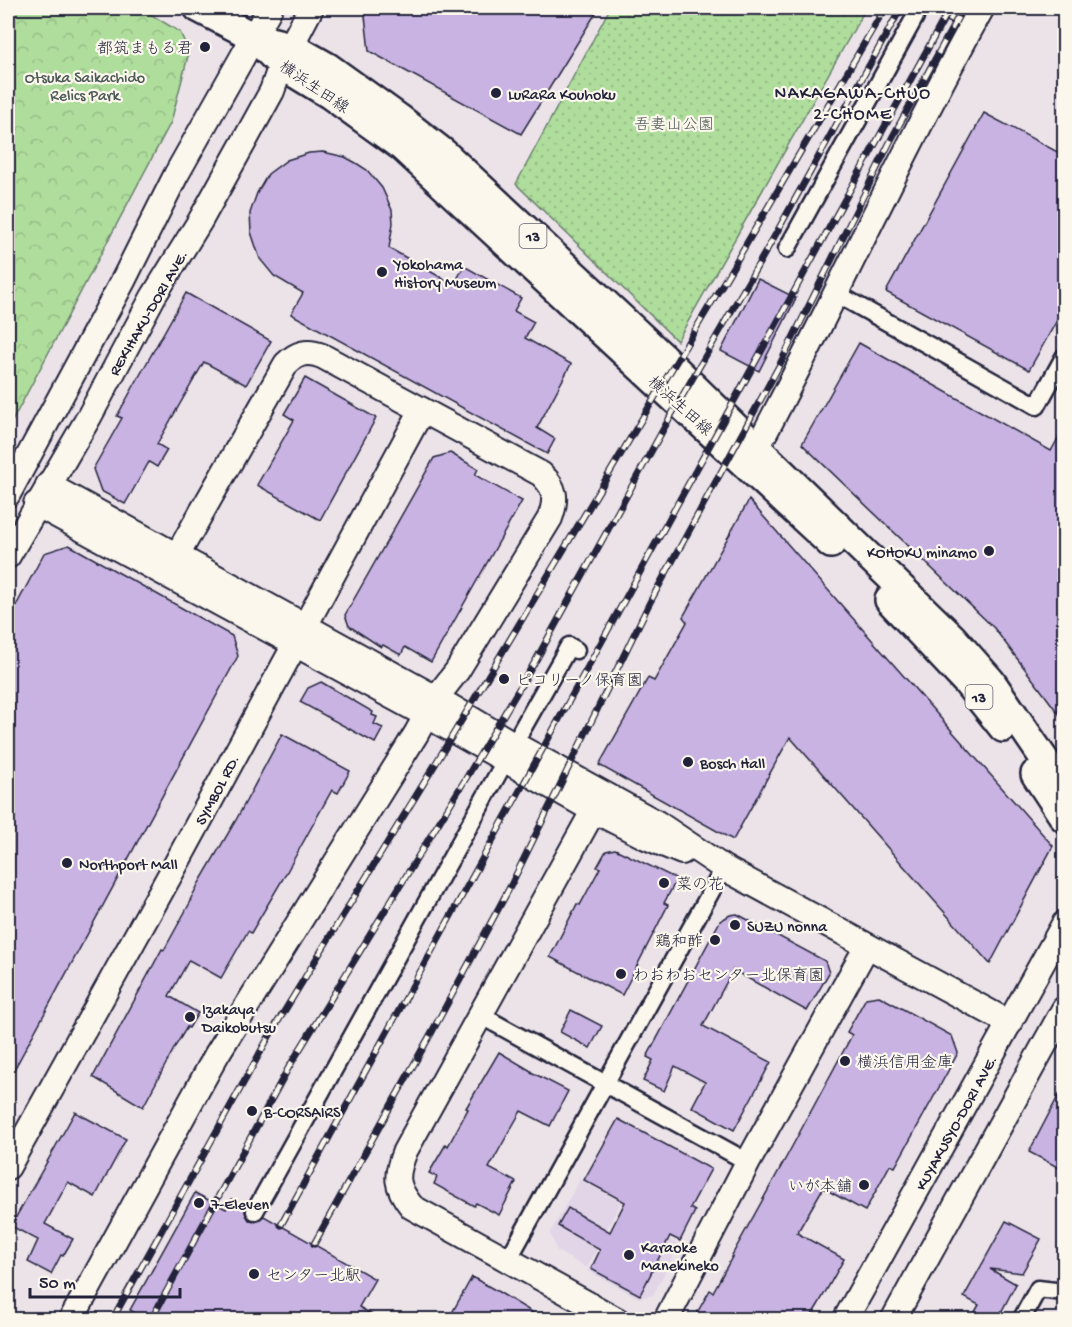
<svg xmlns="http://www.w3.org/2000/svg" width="1072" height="1327" font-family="'Gochi Hand','Klee One',sans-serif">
<defs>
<pattern id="grass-dots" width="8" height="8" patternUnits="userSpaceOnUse" patternTransform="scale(1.5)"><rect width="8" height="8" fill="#afdd9c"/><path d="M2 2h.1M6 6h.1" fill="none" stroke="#96bd87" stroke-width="1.8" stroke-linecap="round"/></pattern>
<pattern id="forest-crowns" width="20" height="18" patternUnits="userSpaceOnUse" patternTransform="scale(1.5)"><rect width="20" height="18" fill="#afdd9c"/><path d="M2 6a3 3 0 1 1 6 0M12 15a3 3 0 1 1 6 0" fill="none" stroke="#96bd87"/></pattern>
</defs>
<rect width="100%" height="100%" fill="#ece3e9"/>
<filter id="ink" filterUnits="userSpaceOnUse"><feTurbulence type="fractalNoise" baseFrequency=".0167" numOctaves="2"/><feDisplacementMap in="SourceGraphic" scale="12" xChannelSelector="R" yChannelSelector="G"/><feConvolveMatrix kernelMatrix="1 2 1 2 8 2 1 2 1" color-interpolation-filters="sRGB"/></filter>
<g filter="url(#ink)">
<g fill="#e1d5e7">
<polygon points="580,1179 621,1202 587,1268 557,1251 550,1233"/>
<polygon points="619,1213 679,1245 653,1295 639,1298 588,1271"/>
</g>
<polygon fill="url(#grass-dots)" stroke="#68806c" stroke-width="1.5" points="610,8 866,8 677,341 516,184"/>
<polygon fill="url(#forest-crowns)" stroke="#68806c" stroke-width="1.5" points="8,8 140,8 180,32 189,52 171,122 8,429"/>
<g fill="#c8b3e3" stroke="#22223b" stroke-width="1.5">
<polygon points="370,8 599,8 521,134 369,51 365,16"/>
<polygon points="984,113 1065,156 1065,306 1029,370 886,292"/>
<polygon points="323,152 345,157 356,163 367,170 382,188 392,210 393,223 389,248 454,285 464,266 521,298 514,311 534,322 525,338 571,364 537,428 555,439 547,454 291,314 303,293 274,276 260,259 251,232 250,213 257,193 268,174 287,160 309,153"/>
<polygon points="758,279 796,298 759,371 721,351"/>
<polygon points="186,293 271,341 246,385 204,362 157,444 167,450 157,467 149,462 125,504 101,491 93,469 122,418 117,416"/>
<polygon points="859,343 1051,451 1065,426 1065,722 994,628 802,444"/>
<polygon points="305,378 376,418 320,520 257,485 294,420 284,414"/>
<polygon points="450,453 478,469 475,475 522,501 431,662 405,647 401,655 383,645 381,647 349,626 345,615 434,458"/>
<polygon points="749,500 1053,846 990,964 790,737 733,840 599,765 648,678 654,681 687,622 683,617"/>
<polygon points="69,545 232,636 238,656 8,1081 8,621 44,553"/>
<polygon points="321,682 373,712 372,715 377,717 374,724 383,728 375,743 300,702 308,688"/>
<polygon points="282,734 350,771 338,793 332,790 284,877 251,933 248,931 221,978 189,960 169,996 198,1013 189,1028 187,1027 176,1045 143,1107 93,1077 162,949 164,950 191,901 190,900 199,883 236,820"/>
<polygon points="615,849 677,879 664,903 668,905 622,995 550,957 577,904 580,905 600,868 597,867 606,851"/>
<polygon points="737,914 825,961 829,973 807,1011 733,970 703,1026 771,1062 734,1130 692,1107 705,1082 675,1066 664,1091 643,1081 653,1060 647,1057 720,921 730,915"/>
<polygon points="879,996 952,1036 958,1053 895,1167 890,1165 865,1211 823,1188 797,1233 844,1259 818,1305 809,1320 693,1320 710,1290 713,1292 732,1257 731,1257 788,1154 852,1035 847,1032 866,998"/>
<polygon points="571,1010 602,1026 590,1048 560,1032"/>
<polygon points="499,1052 531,1071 531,1072 568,1091 550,1126 521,1111 509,1132 489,1168 516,1182 499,1215 476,1203 474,1206 434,1184 437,1177 429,1173 446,1144 448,1146 468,1109 466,1108"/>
<polygon points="1065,1083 1065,1171 1029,1152"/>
<polygon points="75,1112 126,1139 95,1197 68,1182 45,1224 73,1239 63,1256 61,1255 51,1274 28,1262 38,1240 11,1226"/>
<polygon points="618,1119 711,1169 690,1208 695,1211 680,1241 670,1236 640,1295 591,1269 600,1250 558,1226 568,1208 610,1232 625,1202 584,1180"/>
<polygon points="195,1193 226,1209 232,1199 246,1206 245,1212 249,1220 256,1221 264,1216 375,1279 359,1307 381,1320 147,1320 130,1310"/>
<polygon points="1006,1221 1041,1239 1022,1273 990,1269 1016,1284 997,1320 970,1320 979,1305 964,1297"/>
<polygon points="472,1277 497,1291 545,1320 448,1320"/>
</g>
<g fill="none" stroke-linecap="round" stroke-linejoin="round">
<defs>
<g id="street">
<polyline points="943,8 973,24"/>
<polyline points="787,249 915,17"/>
<polyline points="837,294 1037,406 1064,357"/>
<polyline points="521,731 569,646 576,650"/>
<polyline points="480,1015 748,1162"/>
<polyline points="255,1211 499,772"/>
<polyline points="508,1260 724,868"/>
<polyline points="1021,1320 1038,1289 1064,1292"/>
</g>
<g id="secondary">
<path d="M748,465C829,314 899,157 982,8"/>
<polyline points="48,485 436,698 515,745 657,823 724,868 1010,1023"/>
<polyline points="8,494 124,279 176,175 270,8"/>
<polyline points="36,504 426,715 593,810 646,837 682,852"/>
<polyline points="8,556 89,417 153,297 200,221 244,142 272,91 281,65 311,8"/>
<path d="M601,797L405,1151C395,1176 395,1186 412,1207L617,1320"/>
<polyline points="8,1167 175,866 422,410"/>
<path d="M71,1320L217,1054L416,734L436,698L457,671L550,518C557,499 556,488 541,474L322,356C307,350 297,353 286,364L167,573"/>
<polyline points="666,1320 748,1162 867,946"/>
<polyline points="845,1320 1064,924"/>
<polyline points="893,1320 1064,1009"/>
</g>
<g id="primary">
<polyline points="198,8 254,37 291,46 328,67 399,118 444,153 662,356 953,638 991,681 1064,788"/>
<polyline points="254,37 281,65 330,95 402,147 831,544"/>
<polyline points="889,600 967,683 1003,728"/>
<polyline points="1035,774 1064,818"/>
</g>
</defs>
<use href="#street" stroke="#22223b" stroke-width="21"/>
<use href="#secondary" stroke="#22223b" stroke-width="28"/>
<use href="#primary" stroke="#22223b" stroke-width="32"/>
<use href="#street" stroke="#fbf7ec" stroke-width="16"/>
<use href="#secondary" stroke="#fbf7ec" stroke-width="24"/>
<use href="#primary" stroke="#fbf7ec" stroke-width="27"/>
<defs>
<g id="rail">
<polyline points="281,1225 950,8"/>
<polyline points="314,1244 433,1030 510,887 649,604 779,366 892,138 963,8"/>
<polyline points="112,1320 271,1033 436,763 734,265 885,8"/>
<polyline points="151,1320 289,1067 468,775 536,660 669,419 773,239 901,8"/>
</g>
</defs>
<use href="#rail" stroke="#22223b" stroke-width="7"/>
<use href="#rail" stroke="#fbf7ec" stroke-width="4.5" stroke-dasharray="14" stroke-linecap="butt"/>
</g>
</g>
<g fill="#22223b" stroke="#fbf7ec" stroke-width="2">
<circle cx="205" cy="47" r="6"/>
<circle cx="496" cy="93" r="6"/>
<circle cx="382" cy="272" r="6"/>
<circle cx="989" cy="551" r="6"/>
<circle cx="504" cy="679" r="6"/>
<circle cx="688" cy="762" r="6"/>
<circle cx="67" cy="863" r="6"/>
<circle cx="664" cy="883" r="6"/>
<circle cx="735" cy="925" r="6"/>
<circle cx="715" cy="940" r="6"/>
<circle cx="621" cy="974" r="6"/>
<circle cx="190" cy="1017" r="6"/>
<circle cx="845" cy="1061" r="6"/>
<circle cx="252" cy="1111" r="6"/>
<circle cx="864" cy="1185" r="6"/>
<circle cx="199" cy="1203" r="6"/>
<circle cx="629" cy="1255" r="6"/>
<circle cx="254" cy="1274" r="6"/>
</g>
<g text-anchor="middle" stroke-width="4.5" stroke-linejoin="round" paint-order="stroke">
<g fill="#fbf7ec" stroke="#636270" stroke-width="1.5">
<rect x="519.5" y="224" width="27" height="24" rx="4.5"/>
<rect x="965.5" y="685" width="27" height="24" rx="4.5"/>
</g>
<g font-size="15" font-weight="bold" fill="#22223b">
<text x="533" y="241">13</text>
<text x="979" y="702">13</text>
</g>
<g font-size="16" fill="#22223b" stroke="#fbf7ec" text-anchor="start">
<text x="193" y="53" text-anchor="end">都筑まもる君</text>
<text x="508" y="99">LuRaRa Kouhoku</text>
<text x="394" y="269">Yokohama<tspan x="394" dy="18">History Museum</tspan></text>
<text x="977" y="557" text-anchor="end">KOHOKU minamo</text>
<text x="516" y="685">ピコリーノ保育園</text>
<text x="700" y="768">Bosch Hall</text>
<text x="79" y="869">Northport Mall</text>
<text x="676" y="889">菜の花</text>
<text x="747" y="931">SUZU nonna</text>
<text x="703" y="946" text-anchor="end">鶏和酢</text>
<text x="633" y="980">わおわおセンター北保育園</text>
<text x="202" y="1014">Izakaya<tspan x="202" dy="18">Daikobutsu</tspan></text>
<text x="857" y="1067">横浜信用金庫</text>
<text x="264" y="1117">B-CORSAIRS</text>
<text x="852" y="1191" text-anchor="end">いが本舗</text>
<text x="211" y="1209">7-Eleven</text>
<text x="641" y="1252">Karaoke<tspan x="641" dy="18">Manekineko</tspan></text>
<text x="266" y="1280">センター北駅</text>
</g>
<g font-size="16" fill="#4c5a58" stroke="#fbf7ec">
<text x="85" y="82">Otsuka Saikachido<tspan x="85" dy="18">Relics Park</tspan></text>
<text x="674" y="129">吾妻山公園</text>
</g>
<g font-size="16" fill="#22223b" stroke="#fbf7ec">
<text transform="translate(315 86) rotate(34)" y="6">横浜生田線</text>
<text transform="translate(147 312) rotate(-60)" y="6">REKIHAKU-DORI AVE.</text>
<text transform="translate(681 405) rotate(42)" y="6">横浜生田線</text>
<text transform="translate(216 789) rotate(-62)" y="6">SYMBOL RD.</text>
<text transform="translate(955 1122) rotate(-61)" y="6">KUYAKUSYO-DORI AVE.</text>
</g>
<g font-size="18" letter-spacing="1.5" fill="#22223b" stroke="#fbf7ec">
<text x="853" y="98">NAKAGAWA-CHUO<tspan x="853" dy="21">2-CHOME</tspan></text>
</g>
</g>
<rect width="1072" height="1327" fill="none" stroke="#fbf7ec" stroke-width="30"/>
<rect x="15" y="15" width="1042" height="1297" fill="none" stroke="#22223b" stroke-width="2" filter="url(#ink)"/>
<path d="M30 1288v9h150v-9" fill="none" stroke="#22223b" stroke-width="3"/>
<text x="39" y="1288" font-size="18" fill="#22223b" stroke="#fbf7ec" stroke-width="4.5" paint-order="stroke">50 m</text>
</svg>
